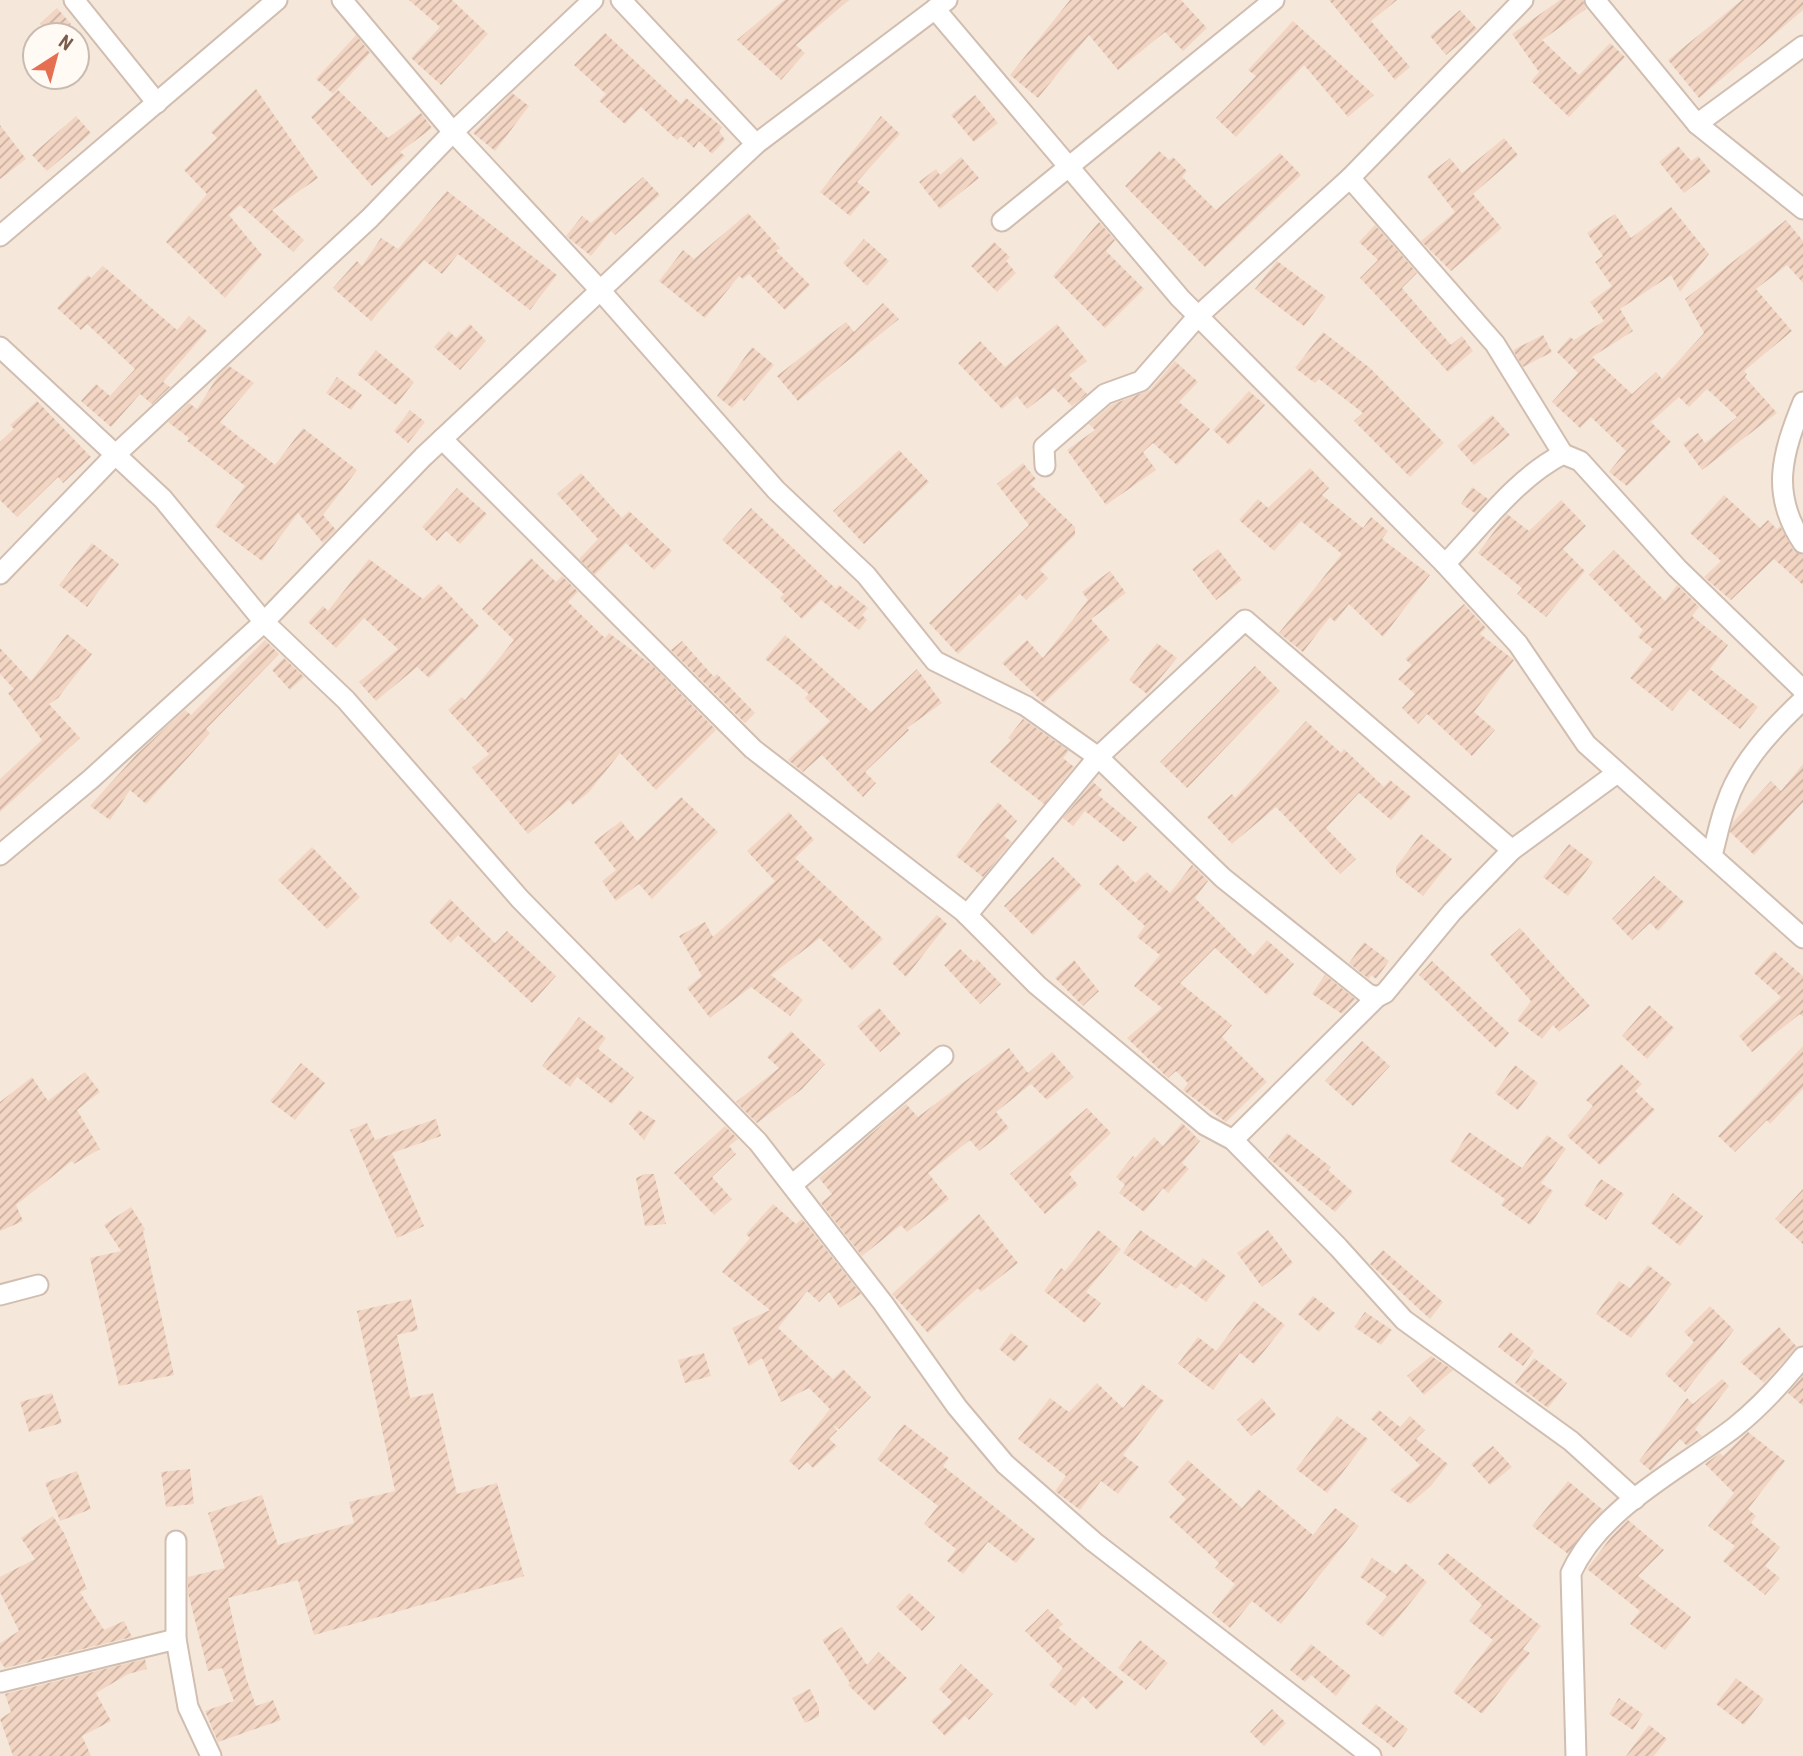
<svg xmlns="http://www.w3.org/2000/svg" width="1803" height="1756" font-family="'Roboto Condensed',sans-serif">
<defs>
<pattern id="building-hatch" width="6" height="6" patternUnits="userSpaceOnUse" patternTransform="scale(1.75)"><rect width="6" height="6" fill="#f3d5c3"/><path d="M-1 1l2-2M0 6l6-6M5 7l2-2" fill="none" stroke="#cab0a1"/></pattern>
</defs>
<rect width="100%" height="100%" fill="#fdf6ec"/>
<path fill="#f5e8da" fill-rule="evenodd" d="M0,0H1803V1756H0ZM35,35H77V77H35Z"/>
<g fill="url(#building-hatch)">
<polygon points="409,0 452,0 488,34 441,85 411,58 440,27"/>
<polygon points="784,0 849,0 796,45 805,53 781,80 737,40"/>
<polygon points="1070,0 1181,0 1207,28 1183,51 1165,32 1118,70 1089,35 1038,98 1010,75"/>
<polygon points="1329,0 1397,0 1371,21 1410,67 1395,80"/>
<polygon points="1560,0 1583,0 1586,9 1542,40 1579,75 1610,43 1625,57 1569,117 1531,81 1539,72 1512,34"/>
<polygon points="1742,0 1803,0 1803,10 1699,98 1668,60"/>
<polygon points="57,8 71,24 59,35 51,35 40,24"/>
<polygon points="1460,10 1477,29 1446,55 1430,36"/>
<polygon points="1293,21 1374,95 1348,117 1304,65 1236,137 1216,118 1256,76 1248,70"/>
<polygon points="605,33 681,104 686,98 722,127 719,131 725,140 712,154 699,141 694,148 681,136 677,140 641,107 625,124 599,101 606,94 574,65"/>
<polygon points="356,35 370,53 333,94 316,79"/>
<polygon points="256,89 318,178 272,210 304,240 293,252 240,205 229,215 262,255 225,298 166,242 207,194 184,170 217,138 211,132"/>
<polygon points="338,90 388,138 421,113 432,128 400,152 405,156 372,186 311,117"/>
<polygon points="512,93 529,106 495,151 473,133"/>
<polygon points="975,95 998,123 974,142 951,115"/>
<polygon points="76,116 91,133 47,171 32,155"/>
<polygon points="881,116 900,134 857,182 870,192 850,216 820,192"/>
<polygon points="0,125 26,159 0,179"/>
<polygon points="1504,138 1518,155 1473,194 1502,228 1451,271 1421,241 1455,212 1427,176 1450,158 1462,173"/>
<polygon points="1678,146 1691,161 1698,156 1711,172 1684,193 1659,162"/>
<polygon points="1159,151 1169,160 1173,157 1187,171 1182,177 1216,210 1280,153 1301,175 1205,267 1125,186"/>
<polygon points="961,157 979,178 940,209 919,182 936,169 940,175"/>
<polygon points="643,177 660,195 615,235 611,231 591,256 566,236 582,216 591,223"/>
<polygon points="447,191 557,275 530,310 458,254 442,274 424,260 371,321 333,288 357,261 362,266 381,238 398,249"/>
<polygon points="1671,207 1709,254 1680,292 1671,275 1620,309 1633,331 1592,357 1632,394 1656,372 1662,379 1704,333 1685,299 1786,220 1803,241 1803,283 1787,265 1756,289 1792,331 1744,371 1747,374 1745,377 1777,413 1702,470 1683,444 1698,433 1705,443 1737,417 1707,389 1689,407 1679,397 1651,422 1671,442 1627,486 1609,472 1626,451 1591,417 1580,428 1552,402 1578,373 1557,352 1570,337 1574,340 1604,321 1590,302 1612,286 1595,262 1603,256 1587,233 1615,214 1631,238"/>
<polygon points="748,213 780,248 776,251 810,285 785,310 749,274 743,279 739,276 705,318 659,281 683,250 694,259"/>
<polygon points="1099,222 1115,240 1106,251 1144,289 1105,328 1053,276"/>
<polygon points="1375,225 1417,273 1402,288 1451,345 1462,336 1473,351 1448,372 1360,278 1378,260 1359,242"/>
<polygon points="864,239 889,261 867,286 843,263"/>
<polygon points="994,242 1010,257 1006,261 1016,273 997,292 971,266"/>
<polygon points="1277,261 1326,297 1304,326 1255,289"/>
<polygon points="103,266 177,330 189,316 207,331 163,382 170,387 152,404 140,394 111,427 81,401 96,384 110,396 135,369 87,324 81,330 57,308 88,275 91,278"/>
<polygon points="883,303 899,319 798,401 777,376 846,322 854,332"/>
<polygon points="470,324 486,341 460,370 434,347 449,331 456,338"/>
<polygon points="1057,324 1087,361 1069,375 1087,394 1072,406 1054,388 1027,409 1017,396 1002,409 958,363 980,341 1005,367"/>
<polygon points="1323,332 1370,368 1444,443 1410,477 1354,421 1363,413 1319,379 1315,383 1295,368"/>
<polygon points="1543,335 1552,352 1523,367 1513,350"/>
<polygon points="752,347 774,365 744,401 741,398 732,408 717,396"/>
<polygon points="376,350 414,382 396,405 357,374"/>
<polygon points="1175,361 1198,382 1179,402 1210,429 1177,465 1153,443 1143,452 1156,470 1106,505 1067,450 1095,430 1089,424 1111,405 1150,390"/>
<polygon points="229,366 254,383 220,422 275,465 303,428 357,470 323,515 336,530 323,543 298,513 262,561 215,526 245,486 187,441 189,438 168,422 189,403 197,409 218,376"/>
<polygon points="337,377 362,395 351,410 326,393"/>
<polygon points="1249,391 1265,405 1229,445 1213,430"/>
<polygon points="37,401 91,457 63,483 58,477 17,517 0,500 0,442 14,429 10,425"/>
<polygon points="410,410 425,422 408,443 394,431"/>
<polygon points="1492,415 1510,435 1474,465 1457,446"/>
<polygon points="899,450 929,482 864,544 833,511"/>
<polygon points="1023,463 1036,479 1030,484 1075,527 1075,535 1040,570 1048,578 1026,600 1020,594 958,654 929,623 1029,525 997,484"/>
<polygon points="1310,468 1329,488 1322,495 1363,528 1371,517 1388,531 1382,539 1430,575 1383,637 1349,604 1335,622 1330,617 1303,652 1279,633 1342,554 1301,521 1274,551 1239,520 1258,499 1268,508"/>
<polygon points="581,473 622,518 629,511 672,551 654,570 626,543 595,575 579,559 598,539 557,494"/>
<polygon points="1472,487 1488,499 1475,513 1461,504"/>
<polygon points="457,488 487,514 460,544 446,531 437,541 422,527"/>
<polygon points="1724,495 1760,528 1768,520 1777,529 1780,526 1793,550 1803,555 1803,585 1774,559 1731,600 1704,577 1721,561 1690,533"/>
<polygon points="1561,500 1586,526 1563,549 1585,571 1546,617 1517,594 1522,588 1478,553 1507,514 1529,531"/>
<polygon points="751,508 836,589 839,585 868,608 862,615 867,620 859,630 821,600 802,619 780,598 784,594 722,540"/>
<polygon points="92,543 119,564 87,607 59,585"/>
<polygon points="1218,549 1242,580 1216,600 1192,569"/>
<polygon points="1614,550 1665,601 1677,585 1699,607 1692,616 1728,645 1710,669 1758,707 1740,729 1690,689 1672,711 1630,678 1653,649 1638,637 1643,630 1589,575"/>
<polygon points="531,558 556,582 562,576 578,592 568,602 605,638 609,633 653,666 716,730 656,790 620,753 589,792 573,805 569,800 528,834 472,768 489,754 448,710 462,697 465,700 514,640 482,609"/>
<polygon points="369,559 423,599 439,584 479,626 429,678 417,667 376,701 359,682 398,649 364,618 336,648 308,622 323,606 328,611"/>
<polygon points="1110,571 1126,593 1091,619 1110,640 1044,703 1002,663 1027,640 1043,658 1088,600 1082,592"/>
<polygon points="1464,604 1486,628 1480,634 1514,660 1474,712 1495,730 1472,756 1427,714 1418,724 1402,708 1415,694 1398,679 1412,665 1405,659"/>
<polygon points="67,634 92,654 58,698 49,704 80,738 0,812 0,779 42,740 8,693 14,689 0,674 0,648 31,681"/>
<polygon points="785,635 871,712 917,669 942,703 907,728 909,730 865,772 876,783 863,797 822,755 803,772 788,760 830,721 805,698 809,694 765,659"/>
<polygon points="265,640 279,654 206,729 210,733 146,804 130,790 110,820 90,806 137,754 185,710 191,715"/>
<polygon points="682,641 714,677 717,674 755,713 745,723 671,650"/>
<polygon points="1157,643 1177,658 1147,694 1129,680"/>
<polygon points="284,658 304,677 290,690 272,670"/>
<polygon points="1255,666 1280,691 1187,788 1160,762"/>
<polygon points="1023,719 1069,751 1063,758 1074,767 1044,804 990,762 1011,740 1008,738"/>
<polygon points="1306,721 1341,753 1344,749 1384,787 1390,780 1411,797 1391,820 1359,793 1326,828 1356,859 1340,874 1276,807 1232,844 1207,817 1232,794 1235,798"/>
<polygon points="1803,764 1803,802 1754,855 1730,832 1733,822 1771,781 1781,791"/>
<polygon points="1093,782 1102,790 1098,795 1137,827 1124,842 1085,811 1073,826 1063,818"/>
<polygon points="681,797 718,832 652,899 639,884 616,901 602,881 616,870 594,842 621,821 637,841"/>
<polygon points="998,802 1017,821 1004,836 1012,842 983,877 956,856"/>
<polygon points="789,812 814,840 795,858 883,939 852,970 820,938 771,975 803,1000 790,1016 751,987 710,1018 687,988 702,976 679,936 705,922 713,937 775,881 747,851"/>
<polygon points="1421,834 1452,859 1423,896 1396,875 1396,867"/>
<polygon points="1569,844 1593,862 1568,896 1543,877"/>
<polygon points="312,847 360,897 327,929 278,880"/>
<polygon points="1053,857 1082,886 1033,935 1004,906"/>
<polygon points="1117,864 1135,883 1147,872 1170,893 1192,865 1208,881 1195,898 1253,956 1267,940 1294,964 1267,995 1215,948 1180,983 1232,1025 1222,1037 1267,1082 1226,1122 1183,1090 1188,1083 1176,1071 1168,1078 1127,1038 1162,1008 1134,986 1160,955 1137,937 1145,926 1099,884"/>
<polygon points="1654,876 1684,902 1658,931 1650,923 1632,940 1612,919"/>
<polygon points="450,899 495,943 507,931 556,976 532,1003 458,935 451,943 429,922"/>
<polygon points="937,915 947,924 906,977 892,963"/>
<polygon points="1520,928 1590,1006 1559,1032 1553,1025 1542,1039 1517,1020 1531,1001 1490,954"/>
<polygon points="1364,942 1389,961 1376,979 1371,975 1369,979 1349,963"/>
<polygon points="960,949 974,962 977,959 1001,984 980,1004 944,965"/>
<polygon points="1774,951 1803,976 1803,1017 1800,1014 1752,1052 1739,1036 1781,997 1754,973"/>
<polygon points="1074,960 1099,991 1083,1006 1055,978"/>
<polygon points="1432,961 1509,1033 1496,1048 1419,975"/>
<polygon points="1325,975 1355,999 1342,1014 1312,994"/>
<polygon points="1649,1005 1674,1028 1647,1059 1622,1036"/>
<polygon points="879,1008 901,1034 880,1052 857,1026"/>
<polygon points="579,1017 606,1038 598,1049 634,1077 612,1104 577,1077 570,1087 542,1066"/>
<polygon points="791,1031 825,1064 802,1089 757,1123 736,1102 779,1068 767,1057"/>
<polygon points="1362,1041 1390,1066 1353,1106 1325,1081"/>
<polygon points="1803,1046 1803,1089 1770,1124 1767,1120 1735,1152 1718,1136"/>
<polygon points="1009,1048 1028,1073 1052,1052 1074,1077 1047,1100 1031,1084 996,1112 1009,1128 979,1151 970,1140 928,1173 949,1199 907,1232 901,1225 862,1256 821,1203 832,1194 819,1178 906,1104 918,1117"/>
<polygon points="301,1063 325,1083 295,1120 270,1101"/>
<polygon points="1621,1064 1642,1084 1635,1091 1655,1110 1600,1165 1567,1136 1593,1106 1586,1100"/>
<polygon points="1515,1065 1538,1083 1518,1110 1495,1093"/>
<polygon points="85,1072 100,1092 77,1110 100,1149 74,1164 72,1161 16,1205 23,1221 0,1231 0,1102 32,1077 48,1101"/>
<polygon points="1087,1108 1111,1133 1069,1174 1078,1185 1045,1214 1010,1174"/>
<polygon points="639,1110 656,1121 644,1140 629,1124"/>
<polygon points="436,1119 441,1136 392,1153 424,1226 397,1238 350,1130 367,1123 375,1140"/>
<polygon points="1182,1123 1200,1141 1182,1163 1189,1169 1168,1193 1163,1188 1144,1212 1119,1193 1125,1185 1116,1177 1133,1156 1135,1158 1154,1137 1163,1146"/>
<polygon points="725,1126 738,1139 729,1146 736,1154 712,1177 732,1199 714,1215 674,1173"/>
<polygon points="1469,1132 1522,1168 1547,1135 1566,1149 1541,1183 1553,1191 1530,1225 1501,1205 1505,1199 1450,1161"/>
<polygon points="1287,1133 1331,1167 1328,1170 1353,1192 1335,1212 1268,1158"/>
<polygon points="645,1174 654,1174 666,1224 645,1226 636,1178"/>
<polygon points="1601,1179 1624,1194 1606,1220 1584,1205"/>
<polygon points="1803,1189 1803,1244 1775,1219"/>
<polygon points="1673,1193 1703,1216 1680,1246 1651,1223"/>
<polygon points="773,1204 796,1224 802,1219 861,1294 840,1308 829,1292 819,1302 807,1291 778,1328 833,1379 843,1369 871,1397 839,1429 833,1425 837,1431 829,1439 837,1446 813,1468 807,1462 799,1470 789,1461 830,1409 809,1388 781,1402 762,1358 749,1366 732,1328 770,1310 722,1272 750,1238 746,1234"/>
<polygon points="131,1207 145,1229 143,1231 174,1375 119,1386 90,1258 121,1251 104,1225"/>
<polygon points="979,1214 1018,1263 981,1292 978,1288 928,1333 892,1294"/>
<polygon points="1098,1230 1121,1249 1086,1292 1101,1303 1085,1323 1044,1291 1061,1268 1065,1271"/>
<polygon points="1140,1230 1195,1268 1203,1258 1226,1276 1206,1302 1181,1283 1176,1289 1123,1253"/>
<polygon points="1268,1230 1293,1263 1262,1287 1237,1253"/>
<polygon points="1383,1250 1443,1302 1430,1319 1370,1264"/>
<polygon points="1648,1265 1672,1284 1631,1338 1596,1314 1619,1281 1630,1288"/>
<polygon points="1313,1296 1335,1313 1319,1332 1298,1314"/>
<polygon points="411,1299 418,1330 397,1335 410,1398 433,1393 457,1494 497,1483 524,1576 314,1635 298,1580 228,1598 246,1678 256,1706 273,1700 281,1720 218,1742 205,1711 234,1701 222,1668 208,1671 188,1593 188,1577 225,1568 208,1513 262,1495 278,1545 354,1523 349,1502 395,1491 357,1311"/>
<polygon points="1254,1301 1285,1325 1254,1364 1240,1353 1213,1390 1178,1364 1198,1337 1216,1351"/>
<polygon points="1710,1306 1734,1330 1685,1392 1665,1374 1694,1342 1684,1332"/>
<polygon points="1365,1312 1392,1330 1381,1345 1354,1327"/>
<polygon points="1779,1327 1797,1347 1764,1383 1740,1362"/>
<polygon points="1510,1332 1534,1351 1523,1366 1498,1347"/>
<polygon points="1011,1333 1028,1346 1015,1362 999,1349"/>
<polygon points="704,1353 711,1376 685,1383 678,1360"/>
<polygon points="1431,1356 1453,1370 1424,1395 1407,1376"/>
<polygon points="1534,1358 1567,1383 1548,1408 1515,1383"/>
<polygon points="1803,1376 1803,1406 1788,1393"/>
<polygon points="1722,1379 1729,1386 1695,1429 1702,1436 1687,1446 1680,1439 1651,1471 1639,1461 1687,1398 1693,1404"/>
<polygon points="1097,1383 1123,1408 1142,1384 1164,1401 1123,1455 1139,1467 1118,1494 1101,1481 1080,1510 1055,1491 1066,1476 1018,1439 1050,1398 1069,1412"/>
<polygon points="52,1393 62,1423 29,1432 20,1402"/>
<polygon points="1262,1398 1276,1415 1251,1436 1237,1420"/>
<polygon points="1379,1410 1400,1427 1410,1416 1425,1430 1416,1439 1448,1464 1431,1486 1410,1504 1390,1490 1420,1465 1371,1419"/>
<polygon points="1337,1416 1368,1439 1327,1493 1296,1469"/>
<polygon points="904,1424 949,1458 943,1466 1035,1539 1016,1563 988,1542 963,1574 947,1561 956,1549 924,1524 938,1506 877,1459"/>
<polygon points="1748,1432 1785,1461 1748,1509 1756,1516 1751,1523 1780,1547 1765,1566 1780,1578 1765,1595 1723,1561 1735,1546 1708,1526 1734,1493 1705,1464 1720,1453 1723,1456"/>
<polygon points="1493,1446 1512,1467 1490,1485 1471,1464"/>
<polygon points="1188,1460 1242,1508 1258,1489 1313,1535 1335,1508 1359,1526 1281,1624 1252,1601 1230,1628 1212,1613 1235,1584 1215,1568 1219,1563 1169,1517 1186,1499 1168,1482"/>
<polygon points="190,1469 194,1504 166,1507 161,1472"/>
<polygon points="77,1471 91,1509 60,1521 45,1483"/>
<polygon points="1568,1481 1603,1510 1568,1554 1532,1526"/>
<polygon points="53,1516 64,1533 87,1589 80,1592 104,1630 124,1621 132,1637 5,1668 0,1661 0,1643 19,1631 0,1592 0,1577 35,1559 21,1538"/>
<polygon points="1628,1520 1664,1550 1638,1576 1691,1617 1665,1650 1630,1624 1640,1611 1587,1569 1611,1537"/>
<polygon points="1447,1553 1541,1626 1523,1649 1530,1653 1482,1714 1453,1692 1493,1640 1469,1621 1482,1605 1438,1564"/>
<polygon points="1372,1558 1396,1574 1405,1563 1427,1582 1383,1637 1365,1623 1387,1596 1360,1577"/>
<polygon points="909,1593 935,1617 922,1631 896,1607"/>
<polygon points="1048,1609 1063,1624 1058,1628 1124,1682 1097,1710 1083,1696 1075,1706 1049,1685 1063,1668 1025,1631"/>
<polygon points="842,1627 867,1665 879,1652 907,1678 875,1711 848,1685 850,1683 822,1640"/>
<polygon points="1140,1640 1168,1663 1146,1690 1118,1668"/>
<polygon points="1311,1644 1351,1676 1336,1696 1311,1675 1305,1682 1290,1670"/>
<polygon points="145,1659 147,1669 128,1674 96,1693 111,1721 82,1736 91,1756 13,1756 0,1719 11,1712 5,1694"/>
<polygon points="961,1664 993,1694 969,1720 965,1716 945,1736 931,1721 952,1702 939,1689"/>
<polygon points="1736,1678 1764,1699 1744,1725 1716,1704"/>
<polygon points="810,1689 819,1708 819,1716 805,1723 792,1698"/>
<polygon points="1619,1698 1643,1714 1633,1730 1609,1714"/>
<polygon points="1376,1704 1408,1729 1394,1748 1361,1723"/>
<polygon points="1272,1709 1286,1723 1264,1746 1250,1732"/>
<polygon points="1649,1725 1667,1739 1654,1756 1626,1756"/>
</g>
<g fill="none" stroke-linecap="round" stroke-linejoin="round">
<defs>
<g id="street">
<polyline points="74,0 157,103"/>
<polyline points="342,0 453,132 599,289 776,490 866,575 935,661 1026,706 1098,757 1223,878 1368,994 1377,997 1385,993 1452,912 1512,850 1617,773"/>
<polyline points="621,0 756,144"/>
<polyline points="1595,0 1697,124 1803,209"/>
<polyline points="935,9 1180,298 1445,564 1518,644 1586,744 1803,938"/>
<polyline points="1697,124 1803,46"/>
<polyline points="1350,178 1495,344 1563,454"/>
<polyline points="1002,221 1274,0"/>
<polyline points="0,236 277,0"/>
<polyline points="0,347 163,499 264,622 346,700 520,899 758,1142 883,1303 957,1407 1005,1464 1094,1542 1371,1756"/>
<path d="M1803,402C1782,454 1770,494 1803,543"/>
<polyline points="442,439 753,749 964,912 1037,985 1205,1125 1233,1140 1338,1247 1404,1320 1571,1441 1635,1499"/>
<polyline points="1045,466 1044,447 1105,394 1141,381 1198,316 1350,178 1523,0"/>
<path d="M1445,564C1481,527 1516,478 1563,454L1580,461L1677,568L1803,690"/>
<polyline points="0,574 114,456 370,218 453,132 593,0"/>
<polyline points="0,855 91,779 264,622 423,457 756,144 947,0"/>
<path d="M1712,855C1717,838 1720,819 1727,802C1740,763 1773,728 1803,700"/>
<polyline points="967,915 1098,757 1245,620 1512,850"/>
<polyline points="1233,1140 1377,997"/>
<polyline points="792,1185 943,1056"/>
<polyline points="0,1295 38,1285"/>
<polyline points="176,1541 176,1639 188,1707 211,1756"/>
<polyline points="1,1682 176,1639"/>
<path d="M1576,1756L1571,1573C1601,1507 1681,1469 1735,1427C1761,1406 1782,1383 1803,1357"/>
</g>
</defs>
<use href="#street" stroke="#d1beb0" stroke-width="23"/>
<use href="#street" stroke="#fff" stroke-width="19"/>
</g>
<g transform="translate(56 56) rotate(36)"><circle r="33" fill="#fffaf3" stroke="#cabbb1" stroke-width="2"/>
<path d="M0-5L12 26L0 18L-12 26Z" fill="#e76f51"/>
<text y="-10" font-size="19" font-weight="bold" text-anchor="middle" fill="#7a5c4d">N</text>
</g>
</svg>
